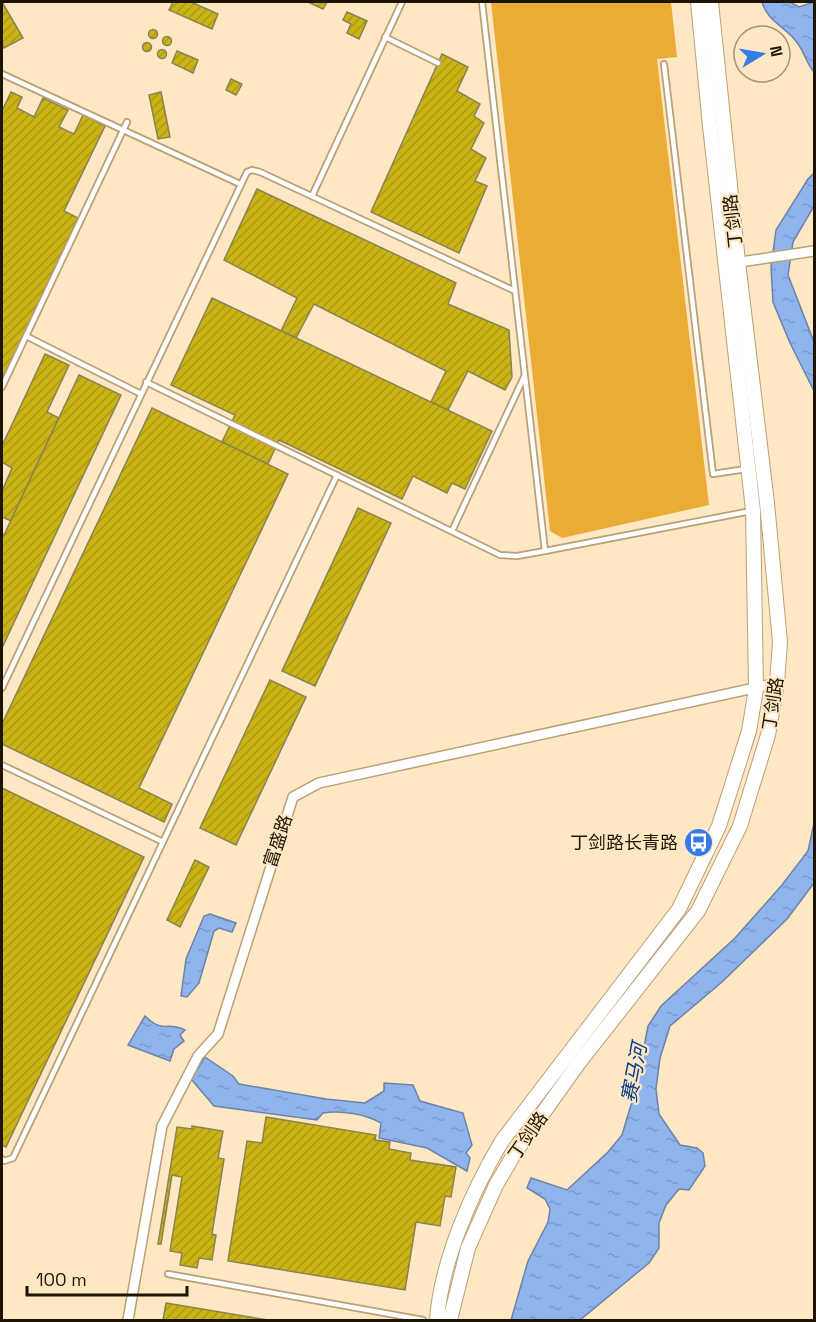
<svg xmlns="http://www.w3.org/2000/svg" width="816" height="1322" font-family="'Space Grotesk','Noto Sans SC',sans-serif">
<defs>
<pattern id="water-ripples" width="26" height="14" patternUnits="userSpaceOnUse" patternTransform="scale(1.5)"><rect width="26" height="14" fill="#8eb3ed"/><path d="M2 4q2-2 4 0t4 0M15 11q2-2 4 0t4 0" fill="none" stroke="#7a99ca"/></pattern>
<pattern id="building-hatch" width="6" height="6" patternUnits="userSpaceOnUse" patternTransform="scale(1.5)"><rect width="6" height="6" fill="#cab315"/><path d="M-1 1l2-2M0 6l6-6M5 7l2-2" fill="none" stroke="#ad9912"/></pattern>
</defs>
<rect width="100%" height="100%" fill="#fee7c3"/>
<polygon fill="#eaac34" points="491,2 671,2 677,57 657,59 709,505 562,538 550,531"/>
<g fill="url(#water-ripples)" stroke="#6c83a7" stroke-width="1.5">
<path d="M762,2H790L799,7L814,2V72C806,63 805,53 798,44C787,27 768,23 762,2Z"/>
<polygon points="814,173 814,206 793,242 788,275 814,342 814,391 790,343 773,302 771,267 776,230 808,179"/>
<polygon points="814,823 814,883 787,919 722,982 670,1026 660,1058 656,1089 659,1114 680,1145 697,1148 703,1153 705,1166 689,1190 679,1189 666,1205 659,1223 659,1248 649,1263 580,1320 511,1320 528,1261 548,1222 550,1209 545,1199 527,1188 531,1178 567,1190 608,1152 622,1135 636,1088 648,1026 661,1006 735,938 782,885 808,851"/>
<polygon points="210,914 236,923 232,932 219,928 214,931 199,983 187,997 181,996 186,959 204,916"/>
<path d="M145,1016C163,1034 167,1021 185,1030L180,1035L184,1041L174,1049L170,1061L128,1045Z"/>
<path d="M205,1057L233,1076L239,1084L326,1099L365,1103L384,1091V1083L413,1085L420,1101L463,1113L472,1145L466,1153L470,1158L467,1171L427,1148L379,1138L381,1123C365,1114 341,1110 323,1113L317,1120L214,1106L191,1079Z"/>
</g>
<g fill="url(#building-hatch)" stroke="#8a8253" stroke-width="1.5">
<polygon points="2,2 23,38 4,48 2,43"/>
<polygon points="173,2 191,2 218,14 212,29 169,10"/>
<polygon points="308,2 327,2 323,9"/>
<polygon points="347,12 367,21 359,39 347,33 351,24 343,20"/>
<circle cx="153" cy="34" r="4.5"/>
<circle cx="167" cy="41" r="4.5"/>
<circle cx="147" cy="47" r="4.5"/>
<circle cx="162" cy="54" r="4.5"/>
<polygon points="177,51 198,60 193,73 172,63"/>
<polygon points="442,54 468,67 457,91 480,104 474,116 484,123 471,149 486,158 475,181 487,186 459,253 371,212"/>
<polygon points="231,79 242,84 236,95 226,90"/>
<polygon points="11,92 22,97 17,108 34,117 43,98 68,110 59,127 74,134 83,115 105,126 64,211 78,218 2,380 2,111"/>
<polygon points="161,92 170,137 158,139 149,95"/>
<polygon points="257,189 456,283 448,304 509,330 512,377 505,390 468,371 448,410 431,402 446,371 314,304 296,338 281,331 297,298 224,260"/>
<polygon points="212,298 492,431 465,489 452,483 447,493 413,476 402,499 279,440 268,464 222,442 235,415 171,385"/>
<polygon points="45,354 69,365 47,412 59,418 11,521 2,517 2,491 12,468 2,462 2,446"/>
<polygon points="79,375 121,395 2,648 2,534 4,535"/>
<polygon points="152,408 288,474 139,788 172,804 164,822 2,744 2,724"/>
<polygon points="358,508 391,523 315,686 282,671"/>
<polygon points="270,680 306,697 236,845 200,828"/>
<polygon points="2,788 144,857 6,1147 2,1145"/>
<polygon points="195,860 209,867 180,927 167,920"/>
<polygon points="266,1117 376,1135 375,1140 390,1142 389,1149 411,1153 410,1160 456,1167 451,1197 445,1196 440,1226 416,1222 405,1290 228,1261 247,1141 262,1143"/>
<polygon points="192,1126 223,1131 218,1158 224,1159 212,1234 216,1235 212,1260 199,1258 197,1268 180,1265 182,1253 170,1251 182,1177 172,1175 161,1244 158,1244 177,1127 192,1129"/>
<polygon points="166,1303 268,1320 163,1320"/>
</g>
<g fill="none" stroke-linecap="round" stroke-linejoin="round">
<defs>
<g id="service">
<polyline points="482,2 545,551"/>
<polyline points="385,37 438,63"/>
<polyline points="664,64 713,474 746,469"/>
<polyline points="2,74 240,184"/>
<polyline points="312,196 402,2"/>
<polyline points="26,336 141,394"/>
<polyline points="146,382 500,555 517,556 545,551 751,511"/>
<polyline points="2,387 127,122"/>
<polyline points="452,531 524,377"/>
<polyline points="2,688 247,172 252,170 260,172 515,291"/>
<polyline points="2,765 163,842"/>
<polyline points="2,1159 4,1161 13,1158 337,475"/>
<polyline points="168,1274 423,1320"/>
</g>
<g id="minor">
<polyline points="734,263 814,251"/>
<polyline points="128,1320 162,1126 198,1056 218,1034 293,797 319,783 777,683"/>
</g>
<g id="secondary">
<path d="M437,1320C441,1262 472,1191 502,1141L679,909L719,826L749,731L756,689L753,510L710,126L698,2"/>
<polyline points="450,1320 468,1248 496,1185 516,1151 578,1064 698,911 740,826 768,735 777,683 780,642 767,503 738,262 711,2"/>
</g>
</defs>
<use href="#service" stroke="#baa075" stroke-width="8"/>
<use href="#minor" stroke="#baa075" stroke-width="12"/>
<use href="#secondary" stroke="#baa075" stroke-width="16"/>
<use href="#service" stroke="#fff" stroke-width="4.5"/>
<use href="#minor" stroke="#fff" stroke-width="9"/>
<use href="#secondary" stroke="#fff" stroke-width="14"/>
</g>
<defs>
<symbol id="bus-disc" viewBox="-11 -11 22 22"><circle r="9.5" fill="#367be9" stroke="#fee7c3"/><path d="M-5-6H5V4H4V6H2V4H-2V6H-4V4H-5ZM-3.5-4V0h7V-4ZM-3.5 1.2v1.5H-2V1.2ZM2 1.2v1.5H3.5V1.2Z" fill="#fff"/></symbol>
</defs>
<g fill-rule="evenodd">
<use href="#bus-disc" x="682" y="826" width="33" height="33"/>
</g>
<g text-anchor="middle" stroke-width="4.5" stroke-linejoin="round" paint-order="stroke">
<g font-size="18" fill="#1d1404" stroke="#fee7c3">
<text transform="translate(733 221) rotate(-96)" y="6">丁剑路</text>
<text transform="translate(773 704) rotate(-81)" y="6">丁剑路</text>
<text transform="translate(278 841) rotate(-72)" y="6">富盛路</text>
<text transform="translate(528 1136) rotate(-55)" y="6">丁剑路</text>
</g>
<g font-size="18" fill="#1d1404" stroke="#fee7c3" text-anchor="end">
<text x="678" y="849">丁剑路长青路</text>
</g>
<g font-size="20" font-style="italic" fill="#003a8d" stroke="#fee7c3">
<text transform="translate(634 1073) rotate(-79)" y="7">赛马河</text>
</g>
</g>
<rect width="816" height="1322" fill="none" stroke="#1d1404" stroke-width="6"/>
<g transform="translate(762 54) rotate(79)"><circle r="28" fill="#fee7c3" stroke="#a49377" stroke-width="1.5"/>
<path d="M0-4.5L10 22L0 15L-10 22Z" fill="#367be9"/>
<text y="-9" font-size="16" font-weight="bold" text-anchor="middle" fill="#1d1404">N</text>
</g>
<path d="M27 1286v9h160v-9" fill="none" stroke="#1d1404" stroke-width="3"/>
<text x="36" y="1286" font-size="18" fill="#1d1404" stroke="#fee7c3" stroke-width="4.5" paint-order="stroke">100 m</text>
</svg>
